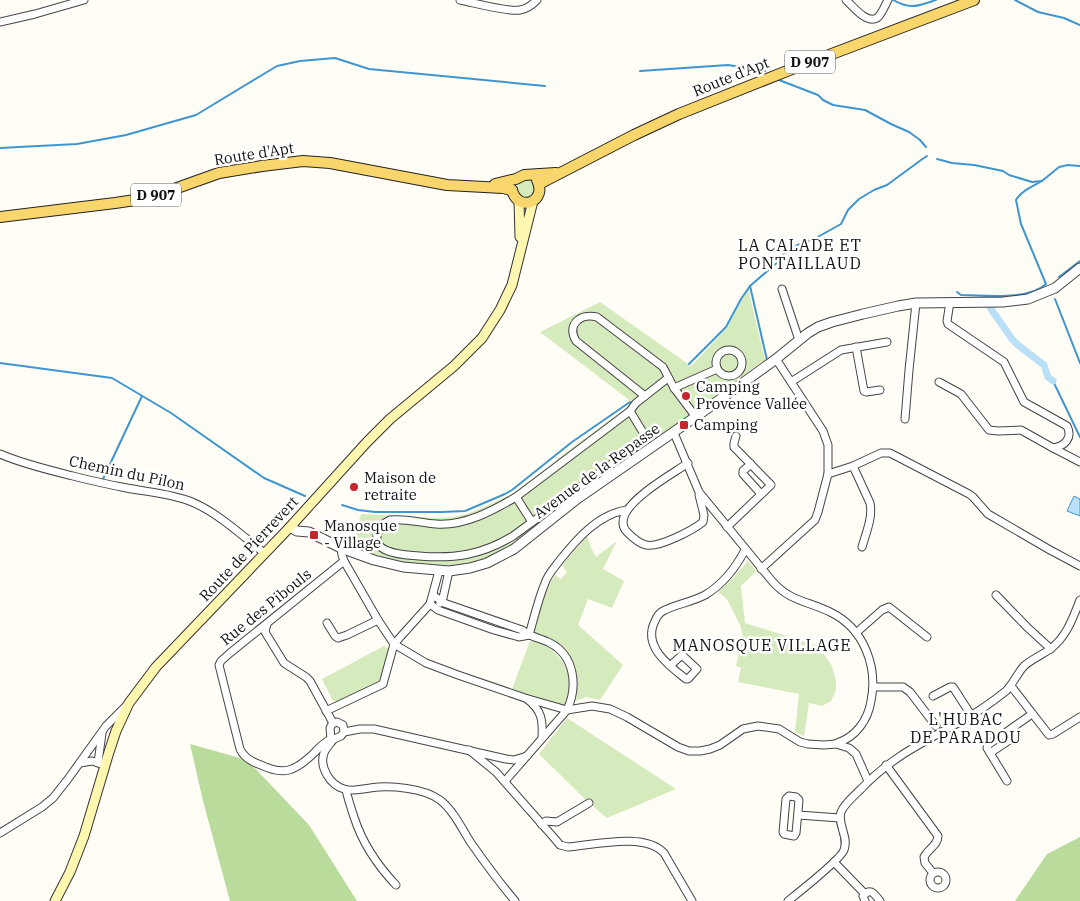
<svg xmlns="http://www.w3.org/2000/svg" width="1080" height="901" font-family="'IBM Plex Serif',serif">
<rect width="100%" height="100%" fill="#fffdf5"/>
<g fill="#d5ebbd">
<circle cx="526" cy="189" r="9"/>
<polygon points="748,288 765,360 544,520 505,551 483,560 460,565 437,566 409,563 380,556 352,545 361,514 438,518 453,517 467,514 491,504 510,495 520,488 546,469 565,453 629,406 630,402 628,399 540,332 600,302 691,366 727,328"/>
<path d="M587,536L592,550L596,557L617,541L603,569L624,581L612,608L588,599L578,625L623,665L600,700L586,697L576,701C582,662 568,647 533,632C539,611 543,594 555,575L561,579L567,572L562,565Z"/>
<polygon points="748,561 756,571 741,586 745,623 818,646 832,666 836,681 836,690 831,701 822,706 809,703 804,736 795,732 799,694 738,682 741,668 736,666 743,636 740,625 727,599 718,592 734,577"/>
<path d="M530,641C554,642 573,670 570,693C569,699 568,703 562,706L512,689Z"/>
<polygon points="384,646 390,650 380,682 338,702 333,701 322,679"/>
<polygon points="567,718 676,789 607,818 589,803 539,754"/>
</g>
<g fill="#b9dc9c">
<polygon points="190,744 247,760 309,825 357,901 230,901 203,801"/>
<polygon points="1080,837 1080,901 1015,901 1047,854"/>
</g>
<polygon fill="#b9e0f7" stroke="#3f96cf" points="1074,496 1080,499 1080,516 1067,511"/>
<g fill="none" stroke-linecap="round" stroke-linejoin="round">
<g stroke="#3f96cf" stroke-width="2">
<path d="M893,0C911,10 917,6 936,0"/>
<polyline points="1015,0 1038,12 1064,18 1080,25"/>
<polyline points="640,71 728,65 765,71"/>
<polyline points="779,80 818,95 823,100 833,105 865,110 891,124 909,132 920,140 926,147"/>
<polyline points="0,148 77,144 126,135 196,115 277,66 300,61 335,58 369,69 545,86"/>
<polyline points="937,159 952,163 974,165 1003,171 1009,175 1032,182 1042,181 1059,167 1068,165 1080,166"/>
<polyline points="1059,277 1080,261"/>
<polyline points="750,286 767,360"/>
<path d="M957,292L961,295C984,295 1028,301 1046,284L1021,224L1016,200C1021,191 1033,186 1042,181"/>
<polyline points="1055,299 1080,363"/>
<polyline points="0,363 112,378 171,413 264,478 305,496"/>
<polyline points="689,364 726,327 741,299 750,286 779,261 787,249 814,239 841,224 848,210 859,199 874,190 887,185 921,160 927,156"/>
<polyline points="1053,381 1080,437"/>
<polyline points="103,479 142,396"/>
<polyline points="342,505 358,510 375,512 442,512 465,511 505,494 512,490 572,442 630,402"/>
</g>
<polyline stroke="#b9e0f7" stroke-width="7" points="989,306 1012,339 1018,345 1044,365 1048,377 1053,381"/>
<defs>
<g id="minor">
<path d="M460,0C475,3 506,12 520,10C527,9 532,5 537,0"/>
<path d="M846,0C853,6 866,24 877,18C882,14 885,5 888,0"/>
<polyline points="0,22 35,14 84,0"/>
<polyline points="782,289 799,340"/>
<polyline points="856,347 864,391 866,392 880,390"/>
<circle cx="729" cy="363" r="13"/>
<polyline points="776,359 823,431 828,445 828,474"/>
<polyline points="791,382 841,350 887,342"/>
<path d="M939,382L961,394L989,430L998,431L1021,430L1053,448C1065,446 1073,438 1067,426L1024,402L1004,362L948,324L947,321L950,302"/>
<polyline points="674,388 717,369"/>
<path d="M645,396L576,341C566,324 581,313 597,317L663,367L674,388L696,417"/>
<path d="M630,411L644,434L643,441L513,536C482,555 454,559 419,556C409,555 398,555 388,551C370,545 376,526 390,520C405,518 421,523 436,524C465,526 492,511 516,497L630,411L636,403L668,378"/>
<polyline points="905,419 909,370 916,303"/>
<path d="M674,433L699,492L772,581C790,602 809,601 832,613C864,629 878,667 871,701C868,720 856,737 837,743"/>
<polyline points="1053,448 1080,462"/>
<path d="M0,454C23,464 49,470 73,476C89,480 105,484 122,487C145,492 170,493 192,502C218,513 243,536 264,553"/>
<path d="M688,463C669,476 635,495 625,514C622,521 622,527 627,532C632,537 640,544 646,545C659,548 693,530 703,522L704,515L699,495"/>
<polyline points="751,464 743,471 743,474 761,494"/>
<path d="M853,466L870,503C873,517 866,533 862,547"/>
<polyline points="516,497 532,522"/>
<polyline points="727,527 771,485 734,447 734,443 736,436"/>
<polyline points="341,548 342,555 344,561 378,620 394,644 426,663 458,675 525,698 567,710 592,706 610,709 627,717 678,747 689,751 700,751 710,749 720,745 743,729 758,726 779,729 800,742 808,744 824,745 836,744 849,748 856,754 868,781"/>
<polyline points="761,569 815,520 818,512 828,474 853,466 881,453 890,453 969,494 973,497 988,514 1050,550 1080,566"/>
<path d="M433,595L444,603L522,630C530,637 540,638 550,643C575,656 578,687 567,710L505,781"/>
<polyline points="996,595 1028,628 1051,649"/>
<polyline points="440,603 443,598 449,571"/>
<polyline points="430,604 438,610 494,630 519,637 529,635"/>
<polyline points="327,623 335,636 338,638 347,635 378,620"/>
<polyline points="267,624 265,632 284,663 306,677 310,681 333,723"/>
<polyline points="856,633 882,610 889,607 927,637"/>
<path d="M529,635C534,618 538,600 545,583C548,574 555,567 560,560C577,539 598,514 627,510"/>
<path d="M672,667V664L682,655L697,669L688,679H686C669,666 642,646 655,621C657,616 660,612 665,610C677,604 692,602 705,595C722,585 736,567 745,550"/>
<polyline points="1011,686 1049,735 1053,734 1080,717"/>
<polyline points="874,687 903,687 910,692 936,726"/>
<polyline points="933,696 950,687 953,687 971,715"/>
<path d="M527,699C542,710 543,721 542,738"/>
<polyline points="326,711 383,684 394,644 430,604 439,571"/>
<polygon points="337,722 343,725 344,732 341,736 332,740 331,739 330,728 332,724"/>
<polyline points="344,732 360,729 374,729 506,759 514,760 527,756"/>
<polyline points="1005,734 1008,741 990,753 987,748 988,745 1032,714"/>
<path d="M331,739C323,743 319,748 313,754C295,771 284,776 261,765C252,762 244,758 240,749L219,665L221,661L230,653L344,561"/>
<path d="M333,740C330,744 326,748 324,753C319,767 330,785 344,789C353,792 361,789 370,788C390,785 424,788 440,800C454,811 462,829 471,843C485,863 499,882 515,901"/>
<path d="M469,750L496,772L555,839L560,845L568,847C594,845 645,832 664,853L692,901"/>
<polyline points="990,753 1007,781"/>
<polyline points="80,763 92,761 102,764"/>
<polyline points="98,763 102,733"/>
<path d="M886,765L938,836C938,845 928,849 924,857L925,863L933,873"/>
<path d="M346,790C348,799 351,808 354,817C362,842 377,865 396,885"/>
<polygon points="789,796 796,797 799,800 796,833 794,836 784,834 783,832 786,799"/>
<polyline points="798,815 840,818"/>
<polyline points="541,824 546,821 557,822 589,803"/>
<polyline points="0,833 42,807 53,798 68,779 106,726 127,705"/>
<polyline points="834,862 865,894"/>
<circle cx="938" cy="880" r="8"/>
<path d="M788,901C798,893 841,859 844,850C849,836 837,825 841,812C844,804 855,795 861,789C890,758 922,743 958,723C975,714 991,703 1006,691C1013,684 1017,674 1024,666C1032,659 1042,655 1050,649C1066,638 1073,618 1080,600"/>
<path d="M865,901L863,896C871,887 874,894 880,901"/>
</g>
<polyline id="tertiary" points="290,527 297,531 309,532 341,548 374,560 403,567 449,571 470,568 487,563 514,549 577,499 704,411 776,359 808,333 818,327 832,322 863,314 898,306 916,303 1003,302 1028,299 1055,288 1080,268"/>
<g id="secondary">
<polyline points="519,201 520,237"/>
<polyline points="55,901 70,872 84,836 109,752 116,731 129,703 156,667 290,527 367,442 390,419 454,366 482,338 500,310 512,285 533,201"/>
</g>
<g id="primary">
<polyline points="495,184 516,179 524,175 556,173"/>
<polyline points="539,184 634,135 679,114 787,71 974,0"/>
<path d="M512,190C518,213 548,202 537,180"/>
<polyline points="0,217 115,203 135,200 163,193 219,173 262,166 303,161 330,163 447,185 503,188 512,190"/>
</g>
</defs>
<use href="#minor" stroke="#444" stroke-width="9"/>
<use href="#tertiary" stroke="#444" stroke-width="11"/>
<use href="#secondary" stroke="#333" stroke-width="11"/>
<use href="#primary" stroke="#222" stroke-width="12"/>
<use href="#minor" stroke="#fff" stroke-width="7"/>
<use href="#tertiary" stroke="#fff" stroke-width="9"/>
<use href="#secondary" stroke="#fff6b0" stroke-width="9"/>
<use href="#primary" stroke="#f9d66b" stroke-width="10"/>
</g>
<g fill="#c4262e" stroke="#fff" stroke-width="2">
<circle cx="686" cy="396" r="5"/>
<rect x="679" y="420" width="10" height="10" rx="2.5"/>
<circle cx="354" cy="487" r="5"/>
<rect x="309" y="530" width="10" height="10" rx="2.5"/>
</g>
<g text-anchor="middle" stroke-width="5" stroke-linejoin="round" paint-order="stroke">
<g fill="#fff" stroke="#585858" stroke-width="1">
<rect x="785" y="50.5" width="50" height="23" rx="4"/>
<rect x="131" y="183.5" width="50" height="23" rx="4"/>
</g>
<g font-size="14" font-weight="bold" fill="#111">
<text x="810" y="67">D 907</text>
<text x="156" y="200">D 907</text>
</g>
<g font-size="15" fill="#111" stroke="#fff">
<text transform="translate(731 77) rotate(-22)" y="5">Route d'Apt</text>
<text transform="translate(254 154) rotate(-9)" y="5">Route d'Apt</text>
<text transform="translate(597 471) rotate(-36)" y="5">Avenue de la Repasse</text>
<text transform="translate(127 473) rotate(12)" y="5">Chemin du Pilon</text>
<text transform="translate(249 549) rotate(-47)" y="5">Route de Pierrevert</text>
<text transform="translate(266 607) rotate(-39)" y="5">Rue des Pibouls</text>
</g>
<g font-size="15" fill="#111" stroke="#fff" text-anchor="start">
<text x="696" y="392">Camping<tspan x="696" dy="17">Provence Vallée</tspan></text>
<text x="694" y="430">Camping</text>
<text x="364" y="483">Maison de<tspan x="364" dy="17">retraite</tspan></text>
<text x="324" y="531">Manosque<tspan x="324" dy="17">- Village</tspan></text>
</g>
<g font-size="16" letter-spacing="1" fill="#111" stroke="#fff">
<text x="800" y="251">LA CALADE ET<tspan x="800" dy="18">PONTAILLAUD</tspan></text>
<text x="762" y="651">MANOSQUE VILLAGE</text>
<text x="966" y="725">L'HUBAC<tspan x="966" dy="18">DE PARADOU</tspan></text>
</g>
</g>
</svg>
